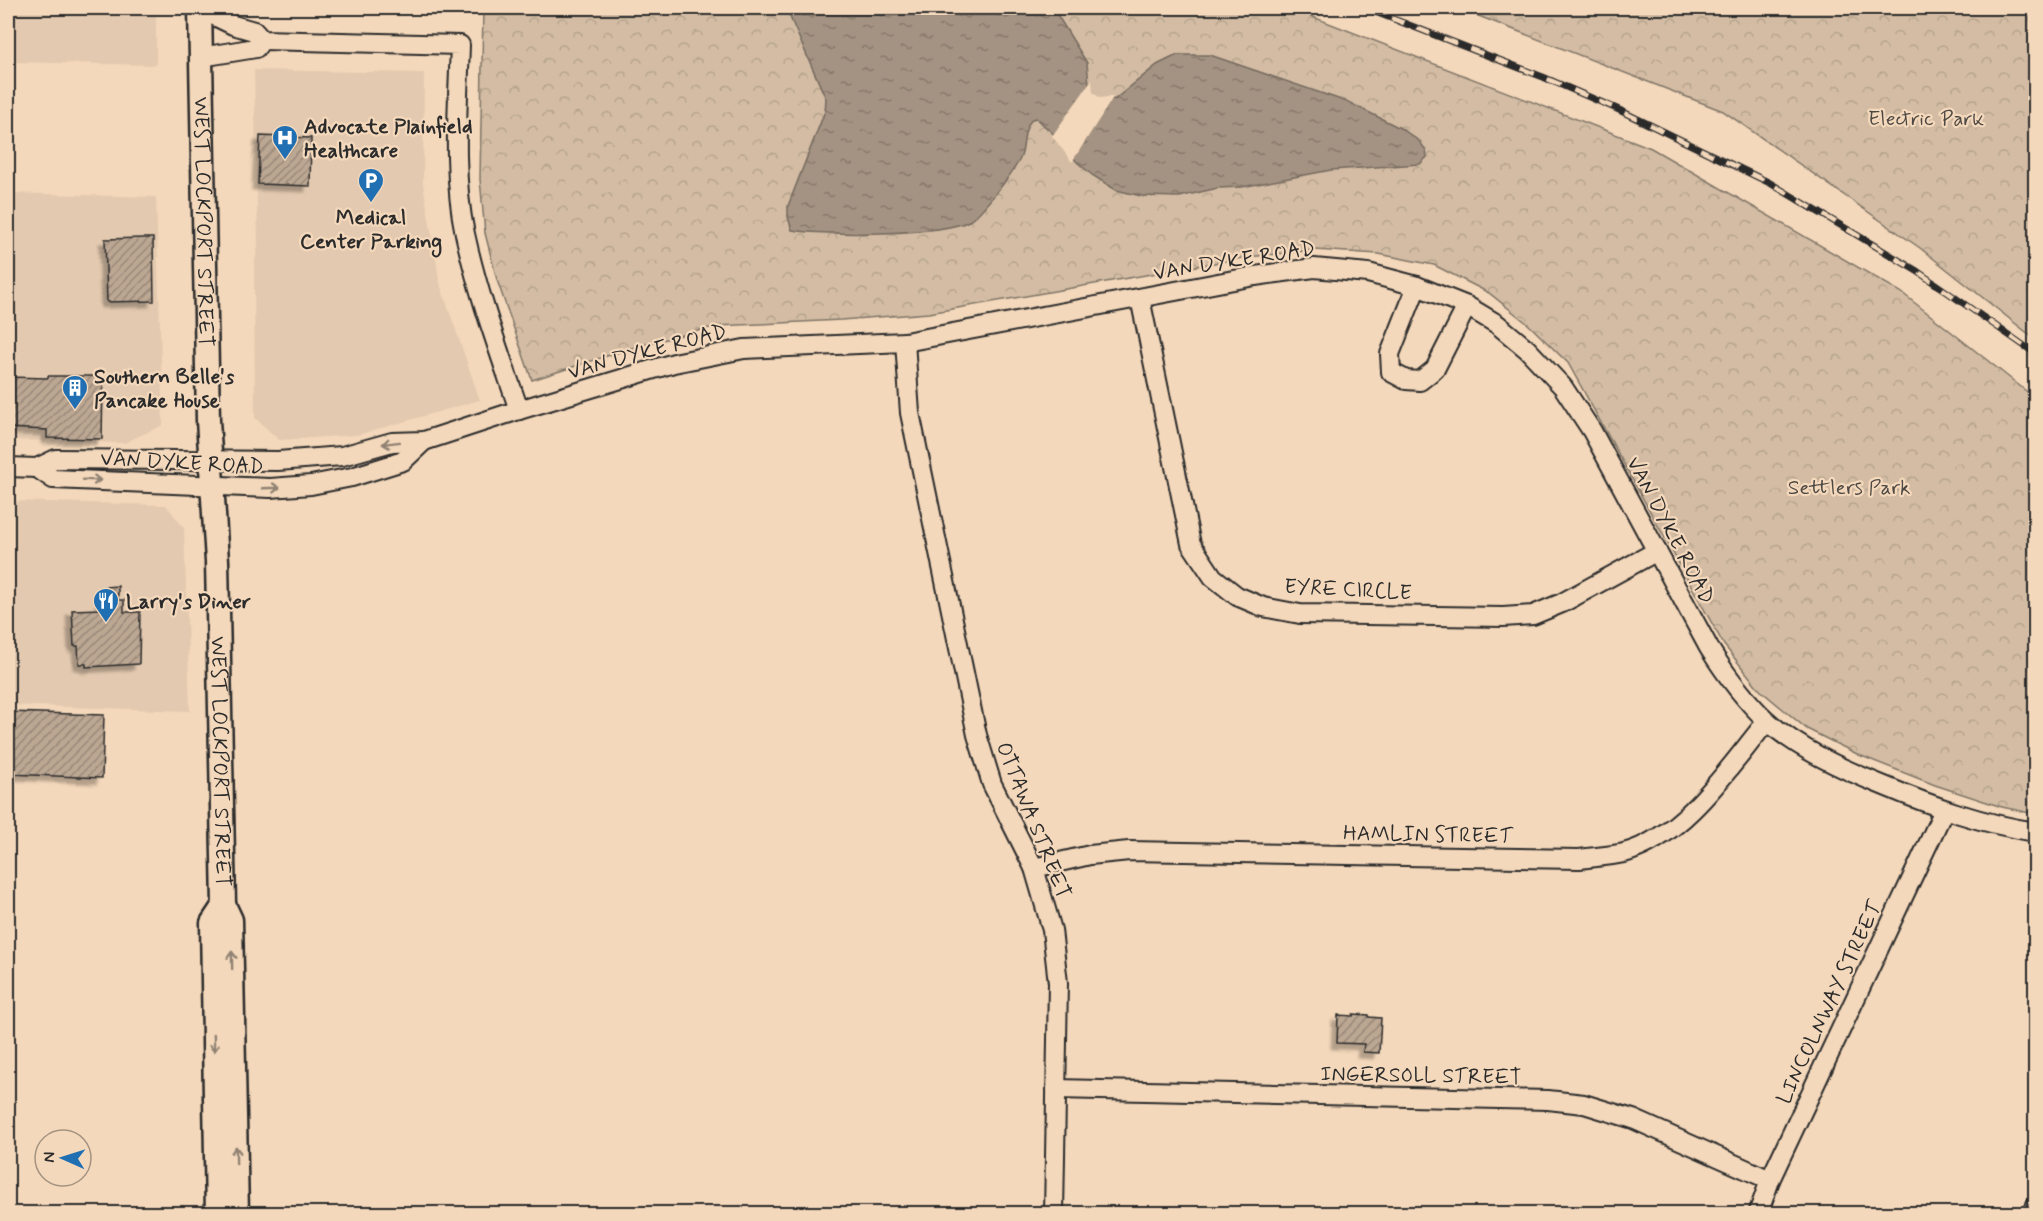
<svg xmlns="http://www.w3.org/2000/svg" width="2043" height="1221" font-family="Mynerve,sans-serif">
<defs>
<pattern id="park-crowns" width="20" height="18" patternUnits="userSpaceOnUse" patternTransform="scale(1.5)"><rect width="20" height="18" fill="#d3bca3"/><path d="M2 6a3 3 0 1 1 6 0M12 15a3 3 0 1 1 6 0" fill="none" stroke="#b5a28c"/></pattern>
<pattern id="water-ripples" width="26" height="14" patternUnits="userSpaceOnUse" patternTransform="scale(1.5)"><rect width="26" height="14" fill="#a49382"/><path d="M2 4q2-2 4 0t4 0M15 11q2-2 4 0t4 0" fill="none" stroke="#86786b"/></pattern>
<pattern id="building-hatch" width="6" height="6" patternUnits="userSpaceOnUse" patternTransform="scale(1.5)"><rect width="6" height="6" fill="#bca793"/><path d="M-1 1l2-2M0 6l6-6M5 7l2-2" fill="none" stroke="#998878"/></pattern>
<filter id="shadow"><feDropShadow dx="-5.5" dy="5.5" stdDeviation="1.5" flood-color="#0004"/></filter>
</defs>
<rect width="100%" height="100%" fill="#f4d8bb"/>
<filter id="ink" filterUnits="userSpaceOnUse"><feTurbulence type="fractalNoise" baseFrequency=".0167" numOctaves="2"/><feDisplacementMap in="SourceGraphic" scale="12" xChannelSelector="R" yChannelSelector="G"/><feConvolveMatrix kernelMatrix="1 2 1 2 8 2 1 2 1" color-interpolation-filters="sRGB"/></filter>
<g filter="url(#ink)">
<g fill="#e3c9af">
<polygon points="8,8 156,8 156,65 8,62"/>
<polygon points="254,70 424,73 423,183 440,284 480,400 357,435 279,440 255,418 254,266 258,246"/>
<polygon points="8,193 156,197 163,425 124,443 8,440"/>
<polygon points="8,501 166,505 184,528 190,711 8,705"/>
</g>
<g fill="url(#park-crowns)" stroke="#7f7467" stroke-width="1.5">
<polygon points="483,8 1290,8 1651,148 1901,292 2035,398 2035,814 2002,807 1935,785 1859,755 1807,729 1760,690 1724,645 1568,363 1528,324 1489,293 1434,265 1379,254 1315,250 1248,257 929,313 841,320 717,326 635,347 532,380 497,280 485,233 480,179"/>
<polygon points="1458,8 2035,8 2035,339 1920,248 1723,111"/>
</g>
<path fill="url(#water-ripples)" stroke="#74695f" stroke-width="1.5" d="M786,8H1053L1087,63L1090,94L1099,102L1115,99L1157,65L1177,55H1210L1350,103L1402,129L1419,141L1426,150L1427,157L1420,164L1331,170L1242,187L1218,188L1179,197L1141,196L1116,190L1092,175L1077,162L1058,138L1036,118L1032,119C1023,130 1025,140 1022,153C1021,160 1015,167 1011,173C1005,182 978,217 969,221C942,235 824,236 792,230L788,217V206L825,111L826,99Z"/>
<polygon fill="#f4d8bb" points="1092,80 1093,92 1100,98 1114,96 1072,162 1052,136"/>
<g fill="url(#building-hatch)" stroke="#2b2b2b" stroke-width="1.5" filter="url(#shadow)">
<polygon points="260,136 311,138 310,186 258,184"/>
<polygon points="144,238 153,238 154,301 107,302 105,239"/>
<polygon points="48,376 94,376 103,384 102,439 47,438 47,430 8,428 8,377 48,378"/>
<polygon points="118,586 118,600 124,600 124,612 140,612 139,664 86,667 86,664 79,664 78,646 74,646 72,610 101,609 101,600 105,600 104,587"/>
<polygon points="8,712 104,715 102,778 9,774 10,759 8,759"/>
<polygon points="1353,1014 1369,1015 1369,1017 1381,1018 1379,1053 1363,1052 1364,1044 1337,1043 1338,1015 1353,1016"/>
</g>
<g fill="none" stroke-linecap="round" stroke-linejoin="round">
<defs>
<g id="minor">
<path d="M200,9L233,25L254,31L262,40L460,45C458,106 452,174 465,234C478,294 499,351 519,410"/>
<polyline points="201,57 256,48 262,40"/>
<polyline points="1417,286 1390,354 1391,372 1406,380 1420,381 1435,369 1467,306"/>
<polyline points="1140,298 1191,544 1213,577 1237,596 1263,607 1300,614 1503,617 1533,615 1562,603 1657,551"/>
<polyline points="905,342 910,413 977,735 992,784 1034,868 1052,930 1058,983 1054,1214"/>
<path d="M8,467L37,468L56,459L278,461L342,456L392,442L424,441L519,410L674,363L744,349L905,342L1255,276L1314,268L1368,273L1417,286L1467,306L1497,324L1527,349L1563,387L1592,431L1709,648C1726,675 1743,698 1766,720C1798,749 1842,769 1882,785C1932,806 1982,824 2036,832"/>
<polyline points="37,468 53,479 270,488 311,485 352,477 403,461 424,441"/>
<path d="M1034,868L1090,855L1129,851L1579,859C1594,857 1610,856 1624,853C1684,837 1730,766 1767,721"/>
<polyline points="1056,1089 1548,1100 1584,1104 1633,1119 1770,1180"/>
<polyline points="1758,1214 1770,1180 1944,810"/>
<polyline points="2033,1214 2036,1205"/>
</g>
<g id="major">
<path id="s1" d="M200,8L208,420L217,561L224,905L231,920L237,1214"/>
<polyline points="217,1214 212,923 224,905"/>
</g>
</defs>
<use href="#minor" stroke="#2b2b2b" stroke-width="22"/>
<use href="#major" stroke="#2b2b2b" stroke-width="27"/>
<use href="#minor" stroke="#f4d8bb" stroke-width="18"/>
<use href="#major" stroke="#f4d8bb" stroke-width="22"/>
<defs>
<polyline id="rail" points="1365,8 1543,77 1617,109 1770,183 1917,271 2036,354"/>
</defs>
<use href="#rail" stroke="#2b2b2b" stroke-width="7"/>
<use href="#rail" stroke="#f4d8bb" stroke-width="4.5" stroke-dasharray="14" stroke-linecap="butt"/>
</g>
<defs><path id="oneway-shaft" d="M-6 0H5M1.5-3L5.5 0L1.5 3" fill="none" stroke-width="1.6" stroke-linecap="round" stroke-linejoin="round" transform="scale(1.5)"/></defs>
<g stroke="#908273">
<use href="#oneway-shaft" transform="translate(391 443) rotate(173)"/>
<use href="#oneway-shaft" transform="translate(92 480) rotate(2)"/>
<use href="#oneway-shaft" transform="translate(271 488) rotate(-2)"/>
<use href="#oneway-shaft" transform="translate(232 960) rotate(-91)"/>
<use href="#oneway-shaft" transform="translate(214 1043) rotate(89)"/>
<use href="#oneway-shaft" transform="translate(236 1155) rotate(-91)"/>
</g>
</g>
<defs>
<symbol id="hospital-pin" viewBox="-11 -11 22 30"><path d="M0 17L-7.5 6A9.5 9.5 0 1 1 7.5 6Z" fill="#1f6fb2" stroke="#f4d8bb"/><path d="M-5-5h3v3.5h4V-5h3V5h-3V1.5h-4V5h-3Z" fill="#fff"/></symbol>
<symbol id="parking-pin" viewBox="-11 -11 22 30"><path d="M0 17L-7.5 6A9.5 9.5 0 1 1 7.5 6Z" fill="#1f6fb2" stroke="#f4d8bb"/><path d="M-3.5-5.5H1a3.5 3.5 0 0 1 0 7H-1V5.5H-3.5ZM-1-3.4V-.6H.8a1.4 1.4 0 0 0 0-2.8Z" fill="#fff"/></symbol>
<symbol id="building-pin" viewBox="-11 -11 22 30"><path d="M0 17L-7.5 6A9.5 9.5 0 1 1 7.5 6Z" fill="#1f6fb2" stroke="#f4d8bb"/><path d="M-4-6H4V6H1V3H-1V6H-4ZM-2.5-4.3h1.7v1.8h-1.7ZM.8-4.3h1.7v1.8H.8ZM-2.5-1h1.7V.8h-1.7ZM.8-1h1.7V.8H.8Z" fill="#fff"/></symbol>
<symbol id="restaurant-pin" viewBox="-11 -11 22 30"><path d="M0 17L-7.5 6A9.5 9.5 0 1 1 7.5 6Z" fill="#1f6fb2" stroke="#f4d8bb"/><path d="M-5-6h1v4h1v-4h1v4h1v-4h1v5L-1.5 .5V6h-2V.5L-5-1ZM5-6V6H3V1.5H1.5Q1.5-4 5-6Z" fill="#fff"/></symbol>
</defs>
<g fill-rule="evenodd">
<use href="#hospital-pin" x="270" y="123" width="30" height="40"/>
<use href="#parking-pin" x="356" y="166" width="30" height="40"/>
<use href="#building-pin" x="60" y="373" width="30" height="40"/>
<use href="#restaurant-pin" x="91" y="586" width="30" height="40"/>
</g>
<g text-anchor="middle" stroke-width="4.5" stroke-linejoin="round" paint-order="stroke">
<g font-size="21" fill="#4d4843" stroke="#f4d8bb">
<text x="1926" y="125">Electric Park</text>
<text x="1849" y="494">Settlers Park</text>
</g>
<g font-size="21" font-weight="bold" fill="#2b2b2b" stroke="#f4d8bb" text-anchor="start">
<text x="304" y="133">Advocate Plainfield<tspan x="304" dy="24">Healthcare</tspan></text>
<text x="371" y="224" text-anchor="middle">Medical<tspan x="371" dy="24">Center Parking</tspan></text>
<text x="94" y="383">Southern Belle's<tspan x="94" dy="24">Pancake House</tspan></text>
<text x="126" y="608">Larry's Diner</text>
</g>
<g font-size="21" fill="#2b2b2b" stroke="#f4d8bb">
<text dy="7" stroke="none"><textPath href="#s1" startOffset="214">WEST LOCKPORT STREET</textPath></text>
<text transform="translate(1234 260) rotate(-9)" y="7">VAN DYKE ROAD</text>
<text transform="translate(647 351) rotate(-15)" y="7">VAN DYKE ROAD</text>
<text transform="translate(182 462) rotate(3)" y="7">VAN DYKE ROAD</text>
<text transform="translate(1671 530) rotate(62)" y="7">VAN DYKE ROAD</text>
<text transform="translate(1348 589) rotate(3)" y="7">EYRE CIRCLE</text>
<text dy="7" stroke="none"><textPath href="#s1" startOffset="754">WEST LOCKPORT STREET</textPath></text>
<text transform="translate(1034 820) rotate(68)" y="7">OTTAWA STREET</text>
<text transform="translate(1428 834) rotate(1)" y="7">HAMLIN STREET</text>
<text transform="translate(1829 1002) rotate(-65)" y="7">LINCOLNWAY STREET</text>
<text transform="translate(1421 1075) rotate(1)" y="7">INGERSOLL STREET</text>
</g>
</g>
<rect width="2043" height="1221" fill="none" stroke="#f4d8bb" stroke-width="30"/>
<rect x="15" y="15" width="2013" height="1191" fill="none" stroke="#2b2b2b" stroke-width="2" filter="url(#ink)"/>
<g transform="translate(63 1158) rotate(273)"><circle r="28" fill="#f4d8bb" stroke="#a49381" stroke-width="1.5"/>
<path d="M0-4.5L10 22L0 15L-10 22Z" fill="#1f6fb2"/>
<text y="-9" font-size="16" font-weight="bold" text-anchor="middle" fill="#2b2b2b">N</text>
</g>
</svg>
